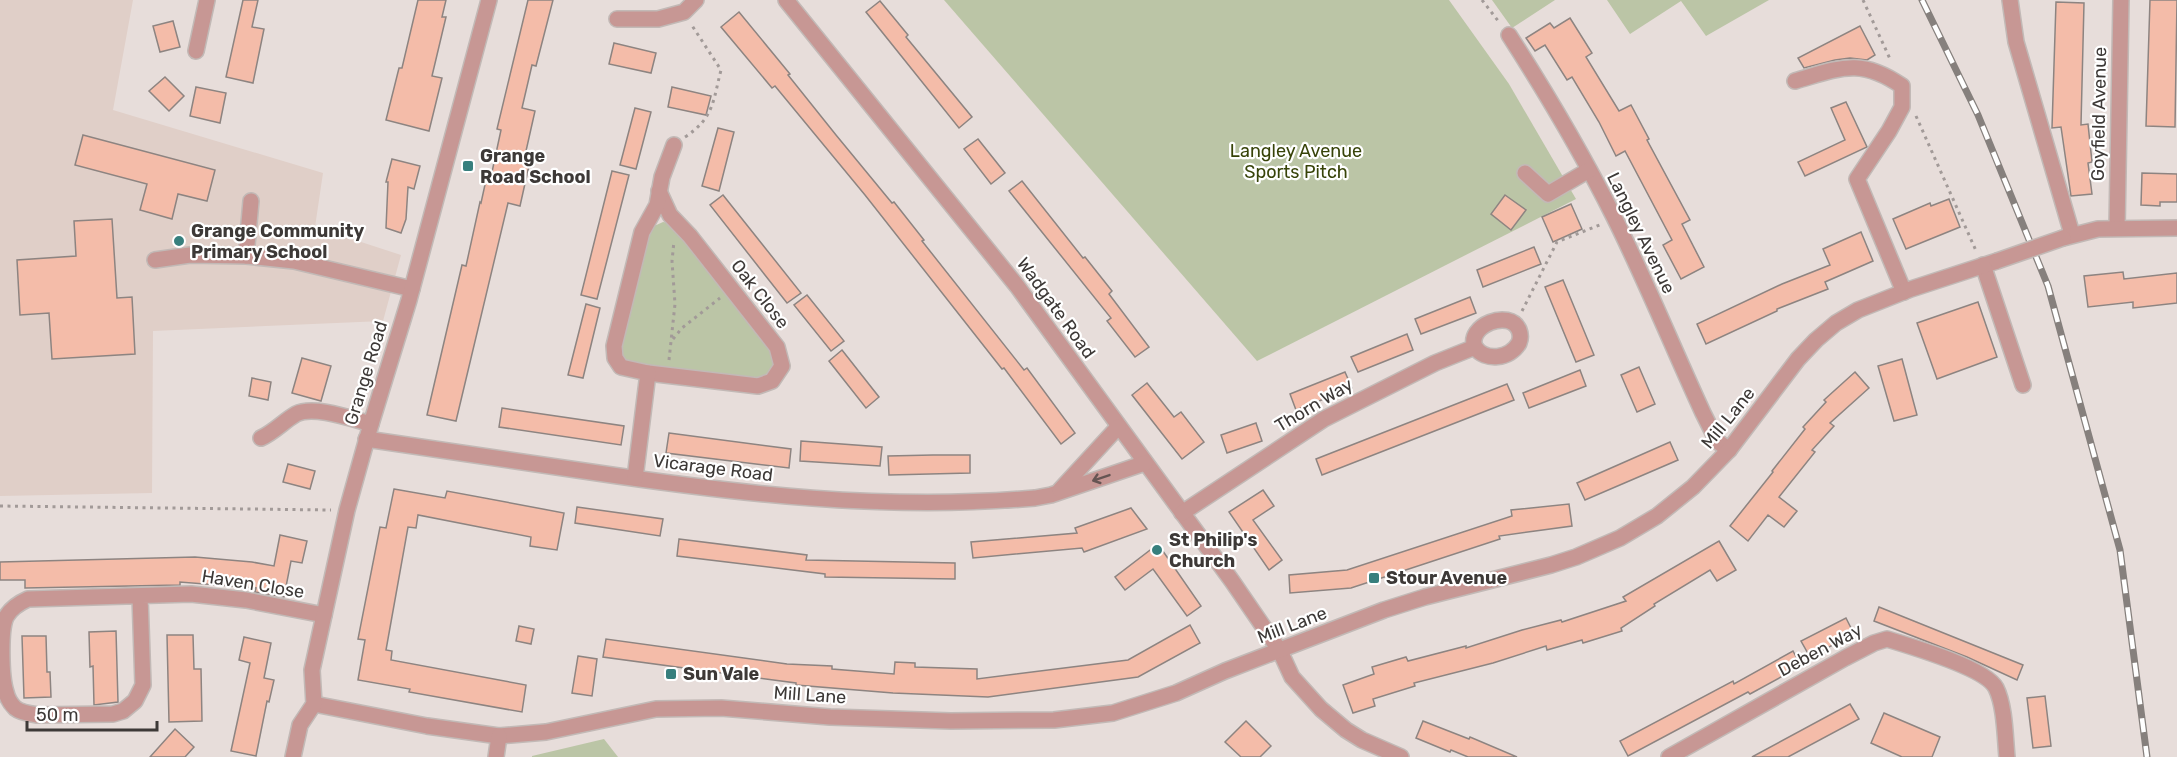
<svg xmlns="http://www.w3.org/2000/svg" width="2177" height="757" font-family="Rubik,sans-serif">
<rect width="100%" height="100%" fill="#e7ddda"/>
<polygon fill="#e0cfc8" points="0,0 133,0 113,110 323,173 315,227 401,255 383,321 153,331 152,493 0,496"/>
<g fill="#bbc5a6">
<polygon points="944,0 1449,0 1509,84 1576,199 1257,361"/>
<polygon points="1492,0 1555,0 1512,28"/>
<polygon points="1607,0 1769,0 1706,36 1681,1 1630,34"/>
<polygon points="663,222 669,223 679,230 773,349 774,372 758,380 632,366 623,361 619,345 649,232 652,227"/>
<polygon points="604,739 618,757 532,757 532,756"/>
</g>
<g fill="#f4bca9" stroke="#8d8481" stroke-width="1.5">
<polygon points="243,0 258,0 252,27 264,29 253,83 226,77"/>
<polygon points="418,0 446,0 442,17 446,17 432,76 442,78 429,131 386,120 399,68 402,68"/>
<polygon points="528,0 553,0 536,66 532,65 522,108 535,111 526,151 532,152 520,206 508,203 456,421 427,415 462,265 466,266 480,202 481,203 488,171 492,172 501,130 497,129"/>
<polygon points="2150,0 2177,0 2175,127 2146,126"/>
<polygon points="880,1 908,35 906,37 972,117 959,128 866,12"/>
<polygon points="2056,2 2084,3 2081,125 2088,124 2092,162 2088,163 2092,194 2071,196 2061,127 2052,128"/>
<polygon points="739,12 790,74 788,75 836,135 892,203 894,202 924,240 922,241 1024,370 1027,368 1075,433 1061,444 1004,368 1002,369 865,195 775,86 772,88 721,27"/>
<polygon points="1570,18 1592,53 1586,57 1619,111 1631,105 1649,139 1647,140 1690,220 1682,224 1704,267 1681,279 1663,245 1672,240 1625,151 1616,156 1599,122 1572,77 1567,80 1545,45 1535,51 1526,38 1550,23 1554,28"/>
<polygon points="173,21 180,47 160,52 153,26"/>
<polygon points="1860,26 1875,55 1867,60 1850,58 1835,60 1804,68 1798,58"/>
<polygon points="614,43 656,53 651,73 609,64"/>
<polygon points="165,77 184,96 169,111 149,91"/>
<polygon points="196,87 226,93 220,123 190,116"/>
<polygon points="672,87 711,96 706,115 668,107"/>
<polygon points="1846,102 1867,147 1805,176 1798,162 1845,140 1831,108"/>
<polygon points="635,108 651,112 636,169 620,165"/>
<polygon points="718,128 734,132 719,191 702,186"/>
<polygon points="83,135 215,170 207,201 178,194 172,219 140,210 147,184 75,165"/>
<polygon points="978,139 1005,173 991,184 964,149"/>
<polygon points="392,159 420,166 414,189 408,187 406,219 401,233 386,228 388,182 386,182"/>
<polygon points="612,171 629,175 597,299 581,295"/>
<polygon points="2142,173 2177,174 2177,202 2160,202 2160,206 2141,205"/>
<polygon points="1022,181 1083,258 1085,257 1112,291 1109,294 1149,347 1135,357 1107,321 1111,318 1009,191"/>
<polygon points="723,195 801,293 787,303 710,205"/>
<polygon points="1505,195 1526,210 1511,230 1491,214"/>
<polygon points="1949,199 1960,227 1906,249 1893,219 1930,203 1931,206"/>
<polygon points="1571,204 1582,229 1553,242 1542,217"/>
<polygon points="112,219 117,298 132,297 135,354 52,359 49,313 20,315 17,260 76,256 74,221"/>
<polygon points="1861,232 1873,261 1825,282 1828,289 1777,309 1777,311 1706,344 1697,324 1782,284 1830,265 1823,249"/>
<polygon points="1534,247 1541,264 1483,287 1477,270"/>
<polygon points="2123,272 2124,279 2177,273 2177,303 2133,308 2133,302 2088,307 2084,276"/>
<polygon points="1563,280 1594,355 1576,362 1545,287"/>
<polygon points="807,295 844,341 831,351 794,305"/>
<polygon points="1470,297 1476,313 1421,334 1415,319"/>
<polygon points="1978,302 1997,357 1937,379 1917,323"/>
<polygon points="586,304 600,308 583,378 568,375"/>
<polygon points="1407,334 1413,350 1358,372 1351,357"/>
<polygon points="842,350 879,397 866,408 829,361"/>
<polygon points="302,358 331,366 321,401 292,393"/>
<polygon points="1902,359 1917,415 1894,421 1878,366"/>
<polygon points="1639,367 1655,404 1637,412 1621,375"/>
<polygon points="1580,370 1586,386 1529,408 1523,393"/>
<polygon points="1345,372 1352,388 1296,410 1290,394"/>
<polygon points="1855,372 1869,388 1830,423 1834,426 1812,450 1815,452 1779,497 1797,511 1784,527 1768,515 1748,541 1730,526 1773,472 1772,471 1805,429 1803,427 1826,402 1824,400"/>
<polygon points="252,378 271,382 268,400 249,396"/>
<polygon points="1147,383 1174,417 1181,412 1204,442 1182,459 1132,395"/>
<polygon points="1507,384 1514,400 1322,475 1316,459"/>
<polygon points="502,408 624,426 621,445 499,427"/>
<polygon points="1256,423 1262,441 1227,453 1221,435"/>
<polygon points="669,433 791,449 789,468 666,453"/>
<polygon points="801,441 882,447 880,466 800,461"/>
<polygon points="1670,442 1678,460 1585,500 1577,483"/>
<polygon points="933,455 970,455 970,473 889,475 888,456"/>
<polygon points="288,464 315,471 310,489 283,482"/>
<polygon points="394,489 445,498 447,491 564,513 557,550 530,546 531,537 418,515 416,528 408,527 386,650 392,651 391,660 526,685 522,712 409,692 410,689 358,680 365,640 358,639 380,527 386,528"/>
<polygon points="1263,490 1274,506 1253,520 1282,560 1269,570 1229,512"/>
<polygon points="1569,504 1572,526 1499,536 1500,539 1351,588 1290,593 1289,575 1347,570 1512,516 1511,510"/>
<polygon points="577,507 663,519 660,536 575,523"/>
<polygon points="1131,508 1147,529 1084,552 1082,548 973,558 971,542 1077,533 1075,528"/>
<polygon points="280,535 307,541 302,563 291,561 284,597 255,592 256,588 180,582 180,585 25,588 25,580 0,580 0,562 195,557 252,562 274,566"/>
<polygon points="679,539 807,555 806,560 955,563 955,579 825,577 825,574 677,556"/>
<polygon points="1719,541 1736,570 1717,581 1710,570 1654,604 1655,606 1621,628 1622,631 1583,643 1582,640 1547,650 1546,646 1493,663 1414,683 1415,686 1373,699 1375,706 1353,713 1343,685 1374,674 1372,667 1406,657 1408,661 1466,646 1466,648 1522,630 1561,620 1562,622 1626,601 1623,597"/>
<polygon points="1158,544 1201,606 1187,616 1153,569 1125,590 1115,577"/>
<polygon points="1879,607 2023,665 2017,680 1967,657 1874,621"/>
<polygon points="1846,618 1854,634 1810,657 1801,641"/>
<polygon points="1190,625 1200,643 1138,677 988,697 893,693 796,685 796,683 603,657 606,639 787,664 832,666 832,669 894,674 895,662 915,663 915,667 977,669 977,679 1128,660"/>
<polygon points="519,626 534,629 531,644 516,641"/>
<polygon points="116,631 118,702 94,705 93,666 90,667 89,632"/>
<polygon points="167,635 193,635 194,669 201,669 202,721 169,722"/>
<polygon points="22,636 46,636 47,672 50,672 51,697 24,698"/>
<polygon points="244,637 271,643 264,678 274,680 269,702 267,701 256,756 231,751 250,663 239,660"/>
<polygon points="1793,651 1801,666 1750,694 1748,692 1628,756 1620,741 1733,681 1734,684"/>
<polygon points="578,656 597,659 592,696 572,693"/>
<polygon points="2045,696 2051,746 2033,748 2027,698"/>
<polygon points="1850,704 1859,719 1788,757 1752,757"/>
<polygon points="1884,713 1940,737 1932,757 1902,757 1871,743"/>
<polygon points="1246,721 1271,746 1260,757 1241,757 1225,742"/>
<polygon points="1423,721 1469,739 1470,737 1517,757 1468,757 1451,750 1450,752 1416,738"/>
<polygon points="175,729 194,747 185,757 150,757"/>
</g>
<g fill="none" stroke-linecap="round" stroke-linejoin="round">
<defs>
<g id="minor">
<polyline points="786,0 1017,286 1232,581 1280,651 1292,677 1321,709 1346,730 1362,740 1401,757"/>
<polyline points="2010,0 2016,42 2072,234"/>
<polyline points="617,19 658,19 684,12 696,0"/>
<path d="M1509,35C1547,94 1583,155 1614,217C1646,281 1673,348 1703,413L1717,441L1729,450"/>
<polyline points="196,51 207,0"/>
<path d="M1795,81C1840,68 1860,57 1902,86V107L1889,131L1857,179L1904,292"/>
<polyline points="1525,173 1548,194 1589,170"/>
<polyline points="2117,228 2121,0"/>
<polyline points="2063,238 2098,229 2177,228"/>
<polyline points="246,256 251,201"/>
<polyline points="155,260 190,255 246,256 294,261 412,289"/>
<polyline points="1983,265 2023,385"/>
<polyline points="648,373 758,386 772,381 782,366 777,347 690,236 670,215 659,191"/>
<path d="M261,438C274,432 284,421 296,414C314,405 352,419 371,424"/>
<path d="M366,439C441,450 516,461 591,472C739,494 886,511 1035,498L1051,495L1145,463"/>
<polyline points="635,478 648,373 621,367 615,358 614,346 642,232 657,205 662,177 674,145"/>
<polyline points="1060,490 1118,427"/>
<path d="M1182,513L1324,419L1435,363L1475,347C1466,326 1510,308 1519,330C1521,335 1521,338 1519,343C1510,359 1485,362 1475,347"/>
<path d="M140,596L143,685L135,701L123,711L113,714L38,715C31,714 21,713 15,708C11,704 7,697 6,692C1,677 0,630 6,617C11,608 19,603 28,599L191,594L246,600L324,615"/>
<polyline points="314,704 427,726 499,736 546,732 656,709 721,708 830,717 951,721 1054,720 1113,713 1176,693 1225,671 1384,610 1425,597 1551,565 1576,557 1620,538 1657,516 1693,487 1729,450 1798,359 1816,340 1836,323 1858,310 1911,289 1997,261"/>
<polyline points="293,757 300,725 314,704 312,670 347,510 371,424 409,300 489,0"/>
<polyline points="496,757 499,736"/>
<path d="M1669,757L1845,658L1874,643L1887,639C1910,646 1986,668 1996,688C2005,706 2005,737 2007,757"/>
</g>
</defs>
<use href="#minor" stroke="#c2b9b6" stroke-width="18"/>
<g stroke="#a29a98" stroke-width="3" stroke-dasharray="3 4.5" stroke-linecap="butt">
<polyline points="1482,0 1499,22"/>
<polyline points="1863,0 1891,61"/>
<polyline points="1916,116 1977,253"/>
<path d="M685,137C714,118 713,101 721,70L691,24"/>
<polyline points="1522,311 1557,242 1602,224"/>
<polyline points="673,339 682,328 720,298"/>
<polyline points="669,360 675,304 672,261 674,241"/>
<polyline points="0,506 331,510"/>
</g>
<use href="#minor" stroke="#c79794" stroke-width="15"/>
<defs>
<polyline id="rail" points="1922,0 1978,115 2048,286 2120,550 2147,757"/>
</defs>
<use href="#rail" stroke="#86807d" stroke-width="7"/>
<use href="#rail" stroke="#fff" stroke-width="4.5" stroke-dasharray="14" stroke-linecap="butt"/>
<defs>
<polyline id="minor-bridge" points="1997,261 2063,238"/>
</defs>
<use href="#minor-bridge" stroke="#c2b9b6" stroke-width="18" stroke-linecap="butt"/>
<use href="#minor-bridge" stroke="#c79794" stroke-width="15"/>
</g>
<defs><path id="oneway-shaft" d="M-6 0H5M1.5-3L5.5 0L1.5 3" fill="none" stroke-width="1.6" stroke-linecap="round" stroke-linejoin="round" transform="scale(1.5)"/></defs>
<use stroke="#665553" href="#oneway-shaft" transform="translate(1101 478) rotate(161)"/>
<g fill="#377f7d" stroke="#fff" stroke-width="2">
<rect x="462" y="160" width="12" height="12" rx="3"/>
<circle cx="179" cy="241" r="6"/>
<circle cx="1157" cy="550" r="6"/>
<rect x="1368" y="572" width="12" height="12" rx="3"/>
<rect x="665" y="668" width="12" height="12" rx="3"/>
</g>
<g text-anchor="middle" stroke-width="4.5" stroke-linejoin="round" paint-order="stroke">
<g font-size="18" fill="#3d3937" stroke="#fff">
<text transform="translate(2099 114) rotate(-89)" y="6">Goyfield Avenue</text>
<text transform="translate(1641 233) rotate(64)" y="6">Langley Avenue</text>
<text transform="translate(760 294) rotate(52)" y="6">Oak Close</text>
<text transform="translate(1056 308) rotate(54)" y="6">Wadgate Road</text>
<text transform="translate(366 373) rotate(-73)" y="6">Grange Road</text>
<text transform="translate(1314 405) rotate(-31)" y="6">Thorn Way</text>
<text transform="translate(1728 418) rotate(-51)" y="6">Mill Lane</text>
<text transform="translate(713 468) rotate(7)" y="6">Vicarage Road</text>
<text transform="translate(253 584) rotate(9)" y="6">Haven Close</text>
<text transform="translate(1292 625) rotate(-21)" y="6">Mill Lane</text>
<text transform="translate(1820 650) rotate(-28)" y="6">Deben Way</text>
<text transform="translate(810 695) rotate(4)" y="6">Mill Lane</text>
</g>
<g font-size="18" fill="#374308" stroke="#fff">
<text x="1296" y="157">Langley Avenue<tspan x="1296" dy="21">Sports Pitch</tspan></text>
</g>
<g font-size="18" font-weight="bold" fill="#3d3937" stroke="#fff" text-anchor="start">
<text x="480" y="162">Grange<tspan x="480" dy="21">Road School</tspan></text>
<text x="191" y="237">Grange Community<tspan x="191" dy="21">Primary School</tspan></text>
<text x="1169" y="546">St Philip's<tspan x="1169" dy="21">Church</tspan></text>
<text x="1386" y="584">Stour Avenue</text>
<text x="683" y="680">Sun Vale</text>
</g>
</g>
<path d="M27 721v9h130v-9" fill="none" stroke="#3d3937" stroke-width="3"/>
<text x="36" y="721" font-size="18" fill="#3d3937" stroke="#ffffff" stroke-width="4.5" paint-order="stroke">50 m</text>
</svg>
